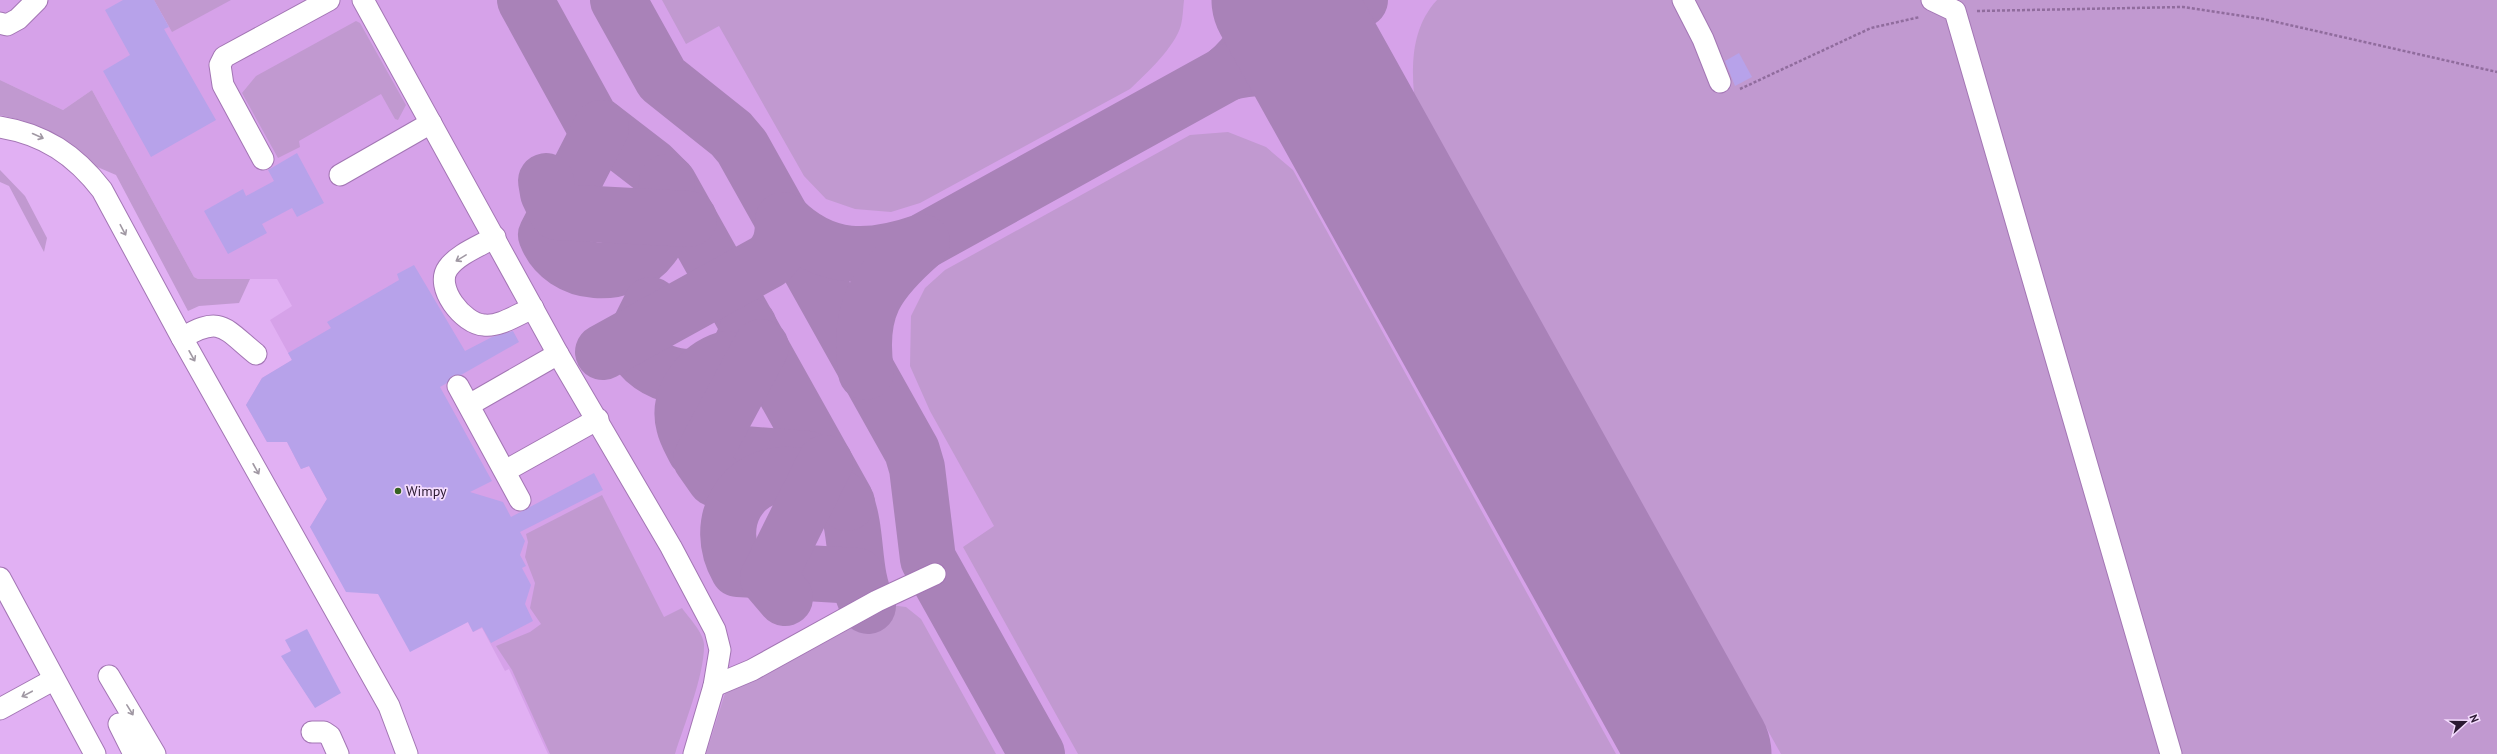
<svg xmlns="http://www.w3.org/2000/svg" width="2497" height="754" font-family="'PT Sans',sans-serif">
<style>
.built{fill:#d6a2e9}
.green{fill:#c199d0}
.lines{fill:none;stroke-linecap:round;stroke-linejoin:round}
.taxiway{stroke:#a982b8;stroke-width:56}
.runway{stroke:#a982b8;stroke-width:141}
.building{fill:#b7a2ea}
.minor-casing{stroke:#a376b4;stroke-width:23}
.path{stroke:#906c9d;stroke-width:2.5;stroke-dasharray:3 2;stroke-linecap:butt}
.minor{stroke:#fff;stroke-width:21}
.oneway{stroke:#a098a3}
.poi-dot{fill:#376321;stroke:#f4dcfe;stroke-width:1.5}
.labels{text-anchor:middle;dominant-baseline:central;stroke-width:3.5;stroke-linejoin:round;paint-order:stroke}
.poi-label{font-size:14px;fill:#2b1932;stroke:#f4dcfe;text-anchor:start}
</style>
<rect width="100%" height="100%" fill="#e1b0f3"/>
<path class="built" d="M0 0H2497V754H548L509 669 505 671 482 628 473 632 443 576 378 594 310 527 327 499 309 466 301 469 287 442H267L246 405 262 378 292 360 270 320 292 306 277 279H198L194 277 92 90 63 110 0 80Z"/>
<g class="green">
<path d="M154 0H231L172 32Z"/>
<path d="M662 0H1184C1183 8 1183 17 1181 25 1175 47 1147 73 1130 89L920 203 891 212 855 209 826 199 804 176 719 26 686 44Z"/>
<path d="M1437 0H2497V754H1781L1414 94C1411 60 1413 26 1437 0Z"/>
<path d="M356 21 360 23 406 105 398 120 395 119 381 94 299 141 300 147 278 158 242 93 256 76Z"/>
<path d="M0 80 63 110 92 90 194 277 198 279H250L239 303 199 306 188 311 116 175 95 166 52 133 21 120 0 115Z"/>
<path d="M1228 132 1266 147 1293 170 1616 754H1078L963 547 994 526 930 411 910 366 911 316 925 288 945 270 1190 135Z"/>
<path d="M0 170 25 196 47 238 44 252 9 186 0 182Z"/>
<path d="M602 495 664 617 682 608C689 618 703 632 704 644 705 674 684 725 675 754H550L512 670 496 646 530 632 541 624 530 608 535 583 525 557 528 542 526 534Z"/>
<path d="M890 605 906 607 921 619 996 754H706L726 690Z"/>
</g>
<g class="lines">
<g class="taxiway">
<path d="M525 0 591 120 652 167 669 184 845 499C859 534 851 572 868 606"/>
<path d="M618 0 662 79 731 134 742 147 912 451 917 468 928 559 1037 754"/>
<path d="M1227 73C1282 59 1305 74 1344 111"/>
<path d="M1227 73C1251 53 1262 32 1265 0"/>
<path d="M601 128 546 235C563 279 626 281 652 246 666 228 665 204 667 182"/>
<path d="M546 181 548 193 557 212 689 219"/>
<path d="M651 305 632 343C650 380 701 388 731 360 740 351 745 338 749 326"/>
<path d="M603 352 768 261C781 250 783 237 783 220 825 262 870 260 922 242L1360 0"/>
<path d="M726 359C700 367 676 396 684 425 686 434 691 442 695 450L808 459"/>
<path d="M866 372C857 309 876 282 922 242"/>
<path d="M715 479 701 459 761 347"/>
<path d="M847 503C831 492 814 477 794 475 740 470 712 524 738 569L857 576"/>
<path d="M785 598 768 578 825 463"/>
</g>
<path class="runway" d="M1282 0 1701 754"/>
</g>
<g class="building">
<path d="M123 0H154L169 27 164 29 216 120 151 157 103 71 130 55 105 10Z"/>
<path d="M1739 53 1752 77 1735 86 1725 61Z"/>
<path d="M297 153 324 203 297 217 292 208 262 224 267 233 228 254 204 211 243 189 246 196 274 181 268 170Z"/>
<path d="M414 265 465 351 492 337 513 331 519 342 461 375 452 376 447 383 440 387 492 481 470 492 503 502 511 517 594 473 603 490 520 532 525 541 520 555 526 566 522 568 531 585 525 604 533 621 491 643 482 627 473 632 468 622 410 652 378 594 346 592 310 527 327 499 309 466 301 469 287 442H267L246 405 262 378 292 360 288 353 331 328 327 322 399 280 397 274Z"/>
<path d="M307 629 341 693 315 708 281 656 291 651 285 640Z"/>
</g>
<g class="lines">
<defs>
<g id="minor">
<path d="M363 0 558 354 671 547 715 630 720 650 714 686 694 754"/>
<path d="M1683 0 1703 39 1720 82"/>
<path d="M1932 0 1955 11 2171 754"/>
<path d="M0 23 7 25 18 19 37 0"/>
<path d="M0 127C44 134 75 155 102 190L182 338 389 706 407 754"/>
<path d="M263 159 223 85 220 65 224 57 329 0"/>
<path d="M340 175 431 123"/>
<path d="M495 237C480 246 458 254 448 268 434 287 463 324 484 325 500 327 518 314 533 308"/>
<path d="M182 338C221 315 224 328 256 354"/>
<path d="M458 386 520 500"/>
<path d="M469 405 558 354"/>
<path d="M505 471 598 419"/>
<path d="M0 578 95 754"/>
<path d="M109 676 155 754"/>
<path d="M714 686 752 670 877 601 935 574"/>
<path d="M0 709 53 680"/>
<path d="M119 724 134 754"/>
<path d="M312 732H324L330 736 338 754"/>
</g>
</defs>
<use href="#minor" class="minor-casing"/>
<g class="path">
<path d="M1977 11 2183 7 2263 19 2497 72"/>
<path d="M1740 89 1871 28 1920 17"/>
</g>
<use href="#minor" class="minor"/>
</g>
<defs><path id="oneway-shaft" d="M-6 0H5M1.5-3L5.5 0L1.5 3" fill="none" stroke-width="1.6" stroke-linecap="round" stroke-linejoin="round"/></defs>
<g class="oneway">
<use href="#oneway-shaft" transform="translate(38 136) rotate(24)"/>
<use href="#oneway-shaft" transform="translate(123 230) rotate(62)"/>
<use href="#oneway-shaft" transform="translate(461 258) rotate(149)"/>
<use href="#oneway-shaft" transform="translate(192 356) rotate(61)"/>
<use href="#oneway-shaft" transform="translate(256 469) rotate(61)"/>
<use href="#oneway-shaft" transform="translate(27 694) rotate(152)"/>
<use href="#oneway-shaft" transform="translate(130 710) rotate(58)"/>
</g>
<circle class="poi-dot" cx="398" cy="491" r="4"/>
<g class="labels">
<g class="poi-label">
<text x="406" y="491">Wimpy</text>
</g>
</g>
<g transform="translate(2465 722) rotate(69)" stroke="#f4dcfe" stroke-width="3" paint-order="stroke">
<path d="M0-3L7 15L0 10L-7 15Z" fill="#2b1932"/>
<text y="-6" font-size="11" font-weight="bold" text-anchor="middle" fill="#2b1932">N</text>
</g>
</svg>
